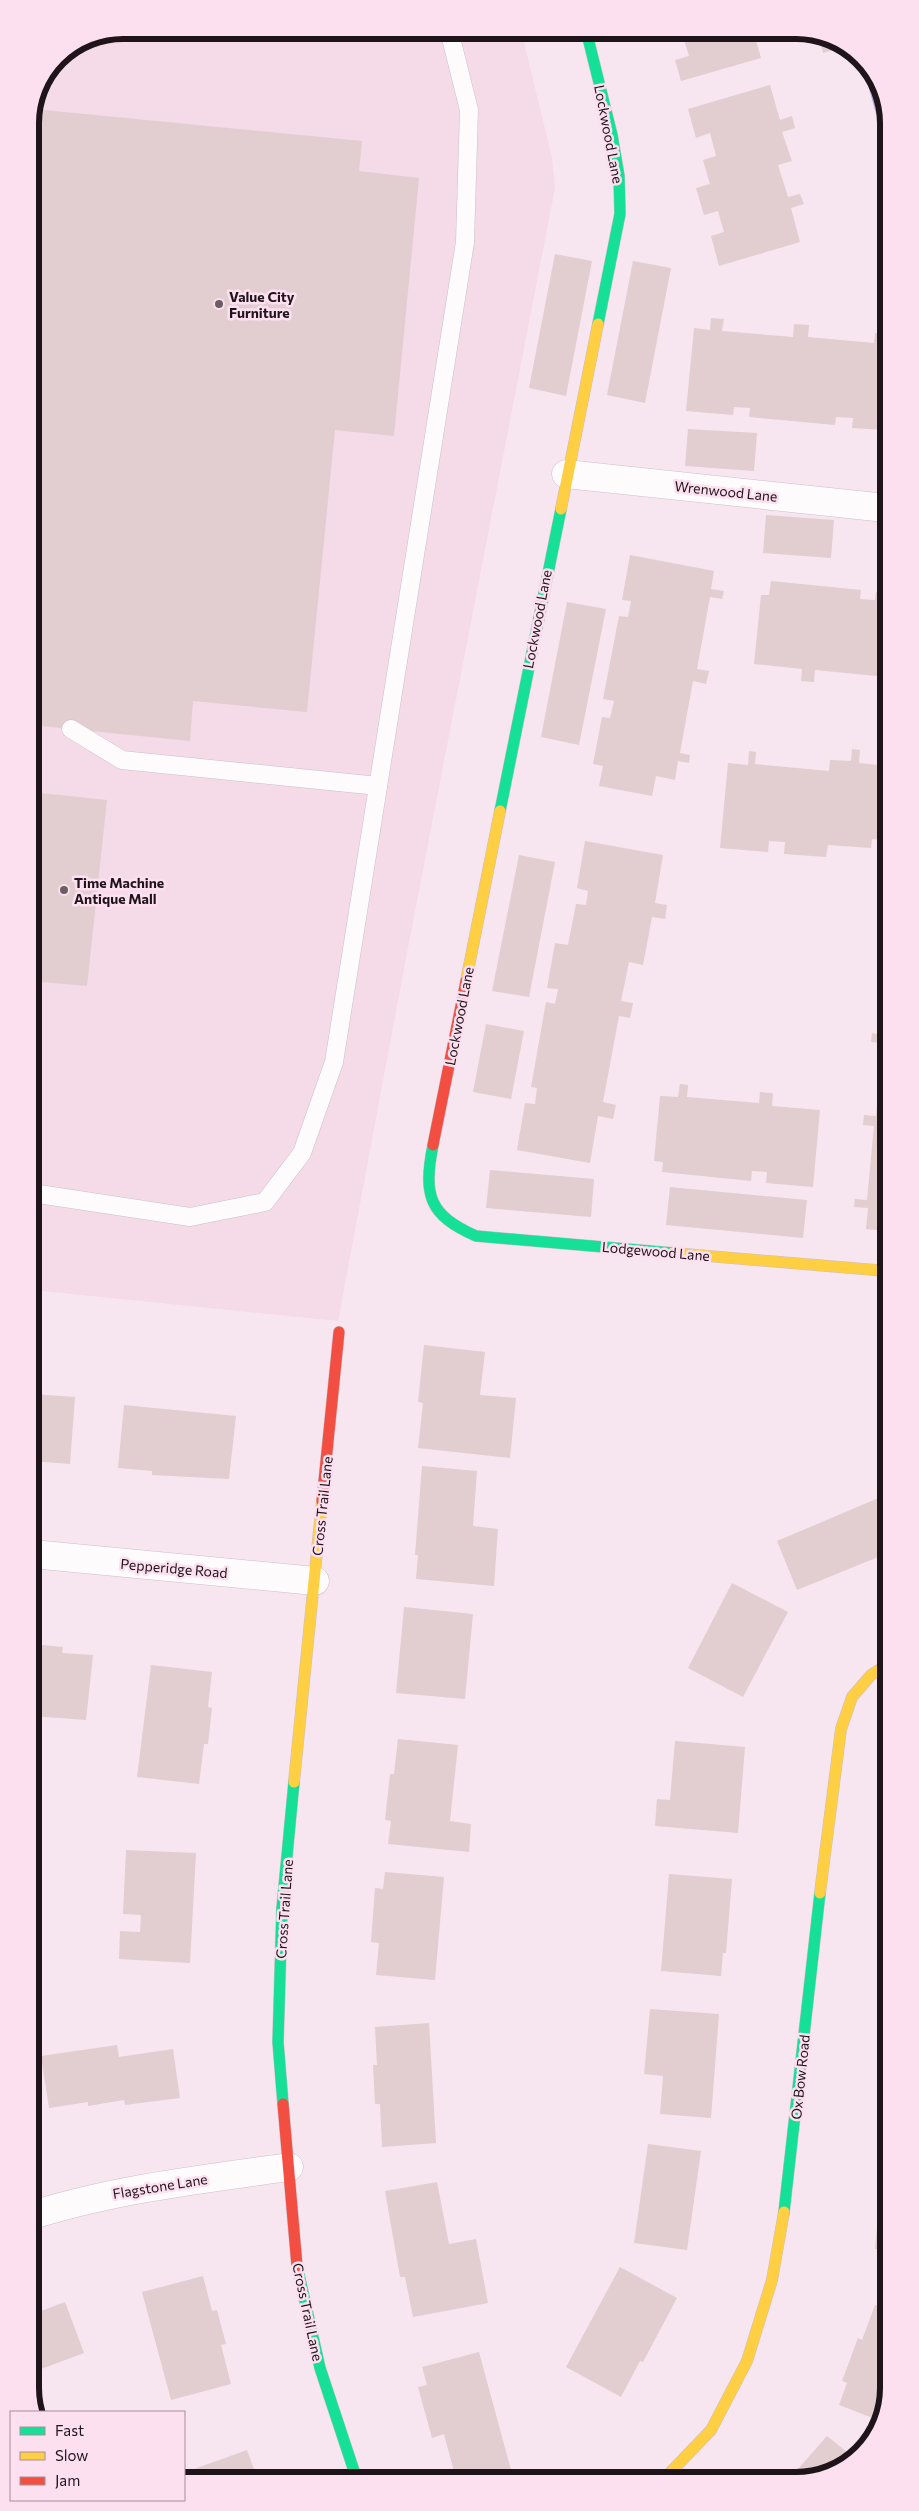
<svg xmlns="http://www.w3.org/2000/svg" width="919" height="2511" font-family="Commissioner,sans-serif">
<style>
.built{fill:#f5dae8}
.water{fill:#a9a4cd}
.building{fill:#e2cdd1}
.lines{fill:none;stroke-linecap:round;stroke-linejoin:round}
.lane-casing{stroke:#ccbfc6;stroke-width:19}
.street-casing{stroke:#ccbfc6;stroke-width:29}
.fast-casing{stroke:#ccbfc6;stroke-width:12}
.slow-casing{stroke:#ccbfc6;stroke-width:12}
.jam-casing{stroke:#ccbfc6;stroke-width:12}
.lane{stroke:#fefbfd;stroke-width:18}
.street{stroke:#fefbfd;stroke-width:28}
.fast{stroke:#16e098;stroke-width:11}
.slow{stroke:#ffcf43;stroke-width:11}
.jam{stroke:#f24e42;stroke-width:11}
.poi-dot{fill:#6a5e65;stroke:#fde0ef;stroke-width:2}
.labels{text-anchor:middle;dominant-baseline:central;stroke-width:5;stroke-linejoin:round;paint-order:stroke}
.street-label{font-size:14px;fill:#1e141a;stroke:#fde0ef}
.poi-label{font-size:14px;font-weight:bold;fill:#1e141a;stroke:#fde0ef;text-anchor:start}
.rim{fill:none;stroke:#1e141a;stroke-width:6}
</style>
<rect width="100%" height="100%" fill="#f7e6ef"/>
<path class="built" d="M123 30H521L552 158 555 188 409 942 338 1321 32 1290 30 117 57 57 88 37Z"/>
<path class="water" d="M864 63 886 99V130L881 131 862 64Z"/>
<g class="building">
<path d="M667 30H753L761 58 681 81 675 60 689 56 682 33 669 37Z"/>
<path d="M819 37 844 47 823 53Z"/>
<path d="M770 85 780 120 792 116 795 128 782 132 792 161 778 165 788 197 800 194 804 204 791 208 800 242 719 266 711 236 724 232 718 211 704 215 696 188 710 184 703 160 716 156 710 133 696 138 688 109Z"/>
<path d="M34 109 362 141 359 171 419 178 394 436 335 430 307 712 193 701 190 741 31 725 30 117Z"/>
<path d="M555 254 592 261 566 396 529 388Z"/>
<path d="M633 261 671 268 645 403 607 395Z"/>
<path d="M711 318 724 319 722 331 793 337 794 324 809 325 808 337 874 343 875 333 886 334V430L852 428 853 418 836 417 835 425 749 417 750 408 734 407 733 415 686 411 694 328 710 330Z"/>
<path d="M688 429 757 433 754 471 685 466Z"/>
<path d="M766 515 834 520 831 558 763 553Z"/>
<path d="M630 555 714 571 711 589 724 591 722 599 710 597 697 669 709 671 706 684 693 681 680 753 690 755 689 763 678 761 675 780 656 776 652 796 599 786 603 766 593 764 602 717 610 718 614 701 603 699 619 616 628 617 631 601 622 600Z"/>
<path d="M771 581 861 590 860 599 875 600 876 592 886 593 887 677 815 670 814 682 801 681 802 669 754 664 761 595H769Z"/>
<path d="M567 602 606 609 579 745 541 737Z"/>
<path d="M852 749 860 750 859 763 887 766V840L872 839 871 848 828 845 826 857 784 854 785 842 769 841 768 852 720 848 728 763 748 765 749 751 756 752 755 764 829 771 830 760 851 761Z"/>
<path d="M31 792 107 800 87 986 31 981Z"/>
<path d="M585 841 663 855 655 903 667 905 665 919 652 917 643 965 629 962 621 1001 633 1003 630 1018 619 1016 603 1102 616 1105 613 1119 598 1116 590 1163 517 1150 525 1103 535 1104 537 1088 531 1087 546 1002 555 1004 558 989 547 988 555 943 568 945 576 904 586 905 588 891 577 888Z"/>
<path d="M519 855 555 862 529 997 492 991Z"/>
<path d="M886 1021H887V1231L866 1229 868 1208 854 1207 855 1199 867 1200 874 1126 863 1125 864 1115 876 1116 883 1043 871 1042 872 1033 884 1035Z"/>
<path d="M486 1024 524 1031 511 1099 473 1092Z"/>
<path d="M680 1084 688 1085 687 1097 759 1103 760 1092 773 1093 772 1106 820 1110 813 1187 766 1183 767 1172 752 1171 751 1181 662 1172 663 1162 654 1161 660 1096 678 1097Z"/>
<path d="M490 1170 594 1179 591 1217 486 1208Z"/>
<path d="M670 1187 807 1200 803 1238 666 1225Z"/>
<path d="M424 1345 485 1352 480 1395 516 1398 510 1458 418 1448 423 1403 418 1402Z"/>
<path d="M32 1394 75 1397 70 1464 32 1461Z"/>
<path d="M124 1405 236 1416 229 1479 152 1475V1471L118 1468Z"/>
<path d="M422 1466 477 1471 473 1526 498 1529 494 1586 416 1579 418 1555H415Z"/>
<path d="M888 1494V1553L797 1590 777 1541Z"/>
<path d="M732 1583 788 1612 743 1697 688 1668Z"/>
<path d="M404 1607 473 1614 465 1699 396 1693Z"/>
<path d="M32 1644 63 1647 62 1653 93 1655 86 1720 32 1716Z"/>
<path d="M151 1665 212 1672 208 1707 212 1708 208 1744H204L199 1784 137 1777Z"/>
<path d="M398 1739 458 1745 450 1821 471 1824 469 1852 388 1844 391 1821 385 1820 390 1774H394Z"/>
<path d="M675 1741 745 1747 738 1833 655 1826 657 1799 670 1800Z"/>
<path d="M126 1850 196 1853 190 1963 119 1959 120 1931 140 1932 141 1915 123 1914Z"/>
<path d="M385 1872 444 1877 435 1980 376 1975 379 1943 371 1942 375 1888 383 1889Z"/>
<path d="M669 1874 732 1879 726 1953H723L721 1976 661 1971Z"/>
<path d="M650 2009 719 2014 711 2118 660 2114 663 2076 644 2074Z"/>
<path d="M429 2023 436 2143 382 2147 380 2104H375L373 2065H377L375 2027Z"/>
<path d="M117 2045 119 2057 173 2049 180 2098 125 2105 124 2100 88 2106V2102L49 2108 41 2056Z"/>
<path d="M648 2144 701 2151 687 2250 634 2243Z"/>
<path d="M437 2182 449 2244 476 2239 488 2303 413 2317 405 2277H400L385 2191Z"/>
<path d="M880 2194 889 2195V2284L880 2283 883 2249H875Z"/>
<path d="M620 2267 677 2298 643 2362 640 2361 621 2397 566 2367Z"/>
<path d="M203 2276 212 2311 217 2310 226 2344 221 2345 231 2384 171 2400 142 2292Z"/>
<path d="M65 2302 84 2353 33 2372V2314Z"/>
<path d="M875 2305 889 2310V2388L878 2420 839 2405 847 2383 842 2381 858 2338 862 2340Z"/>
<path d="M479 2352 511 2470 477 2479H456L444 2434 432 2438 418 2387 427 2385 422 2367Z"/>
<path d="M827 2436 852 2456 820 2478H790Z"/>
<path d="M247 2450 258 2480H199L194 2469Z"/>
</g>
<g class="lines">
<defs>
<g id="lane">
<path d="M71 729 122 760 378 786"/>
<path d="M32 1193 190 1217 265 1202 302 1153 334 1062 465 242 469 110 449 30"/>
</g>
<g id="street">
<path d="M566 474 886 508"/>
<path d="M32 1554 315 1581"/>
<path d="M33 2215C116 2189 203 2179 289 2167"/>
</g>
<g id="fast">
<path d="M586 30 612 135 619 176 620 214 598 324"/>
<path d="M500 811 561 509"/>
<path d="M433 1145C423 1196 429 1215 476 1236L673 1253"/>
<path d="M283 2104 278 2042 282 1908 294 1782"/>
<path d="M784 2212 820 1893"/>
<path d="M297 2266 320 2368 357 2480"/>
</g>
<g id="slow">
<path d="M561 509 598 324"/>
<path d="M466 981 500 811"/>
<path d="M673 1253 887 1271"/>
<path d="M294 1782 322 1501"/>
<path d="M820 1893 841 1729 852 1697 871 1675 888 1664"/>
<path d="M665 2478 711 2430 747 2361 772 2280 784 2212"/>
</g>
<g id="jam">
<path d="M433 1145 466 981"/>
<path d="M322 1501 339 1332"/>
<path d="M283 2104 297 2266"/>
</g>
</defs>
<use href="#lane" class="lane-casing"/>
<use href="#street" class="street-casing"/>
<use href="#fast" class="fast-casing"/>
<use href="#slow" class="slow-casing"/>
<use href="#jam" class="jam-casing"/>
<use href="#lane" class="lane"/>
<use href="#street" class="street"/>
<use href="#fast" class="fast"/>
<use href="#slow" class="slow"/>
<use href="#jam" class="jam"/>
</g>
<g class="poi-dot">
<circle cx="219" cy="304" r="5"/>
<circle cx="64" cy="890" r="5"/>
</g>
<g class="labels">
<g class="street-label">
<text transform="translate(609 134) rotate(79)">Lockwood Lane</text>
<text transform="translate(726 491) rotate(6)">Wrenwood Lane</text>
<text transform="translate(537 619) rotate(-79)">Lockwood Lane</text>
<text transform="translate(459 1016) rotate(-79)">Lockwood Lane</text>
<text transform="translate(656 1251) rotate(5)">Lodgewood Lane</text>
<text transform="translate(322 1506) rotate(-84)">Cross Trail Lane</text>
<text transform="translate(174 1568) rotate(5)">Pepperidge Road</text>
<text transform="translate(284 1909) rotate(-86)">Cross Trail Lane</text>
<text transform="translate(800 2077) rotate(-84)">Ox Bow Road</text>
<text transform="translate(160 2186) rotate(-9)">Flagstone Lane</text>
<text transform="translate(308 2312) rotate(78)">Cross Trail Lane</text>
</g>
<g class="poi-label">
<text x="229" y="296">Value City<tspan x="229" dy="16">Furniture</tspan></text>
<text x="74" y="882">Time Machine<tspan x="74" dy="16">Antique Mall</tspan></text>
</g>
</g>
<path d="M0 0H919V2511H0ZM123 39H796A84 84 0 0 1 880 123V2388A84 84 0 0 1 796 2472H123A84 84 0 0 1 39 2388V123A84 84 0 0 1 123 39Z" fill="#fde0ef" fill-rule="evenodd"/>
<path class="rim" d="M123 39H796A84 84 0 0 1 880 123V2388A84 84 0 0 1 796 2472H123A84 84 0 0 1 39 2388V123A84 84 0 0 1 123 39Z"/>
<rect x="10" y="2411" width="175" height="90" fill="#fde0ef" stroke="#a48e9a"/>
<rect x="20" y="2427" width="25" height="8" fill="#16e098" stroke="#a48e9a"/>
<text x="55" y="2436" font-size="15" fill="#1e141a">Fast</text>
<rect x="20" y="2452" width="25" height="8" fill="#ffcf43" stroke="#a48e9a"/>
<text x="55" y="2461" font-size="15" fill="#1e141a">Slow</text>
<rect x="20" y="2477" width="25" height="8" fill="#f24e42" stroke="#a48e9a"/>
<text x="55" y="2486" font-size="15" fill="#1e141a">Jam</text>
</svg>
